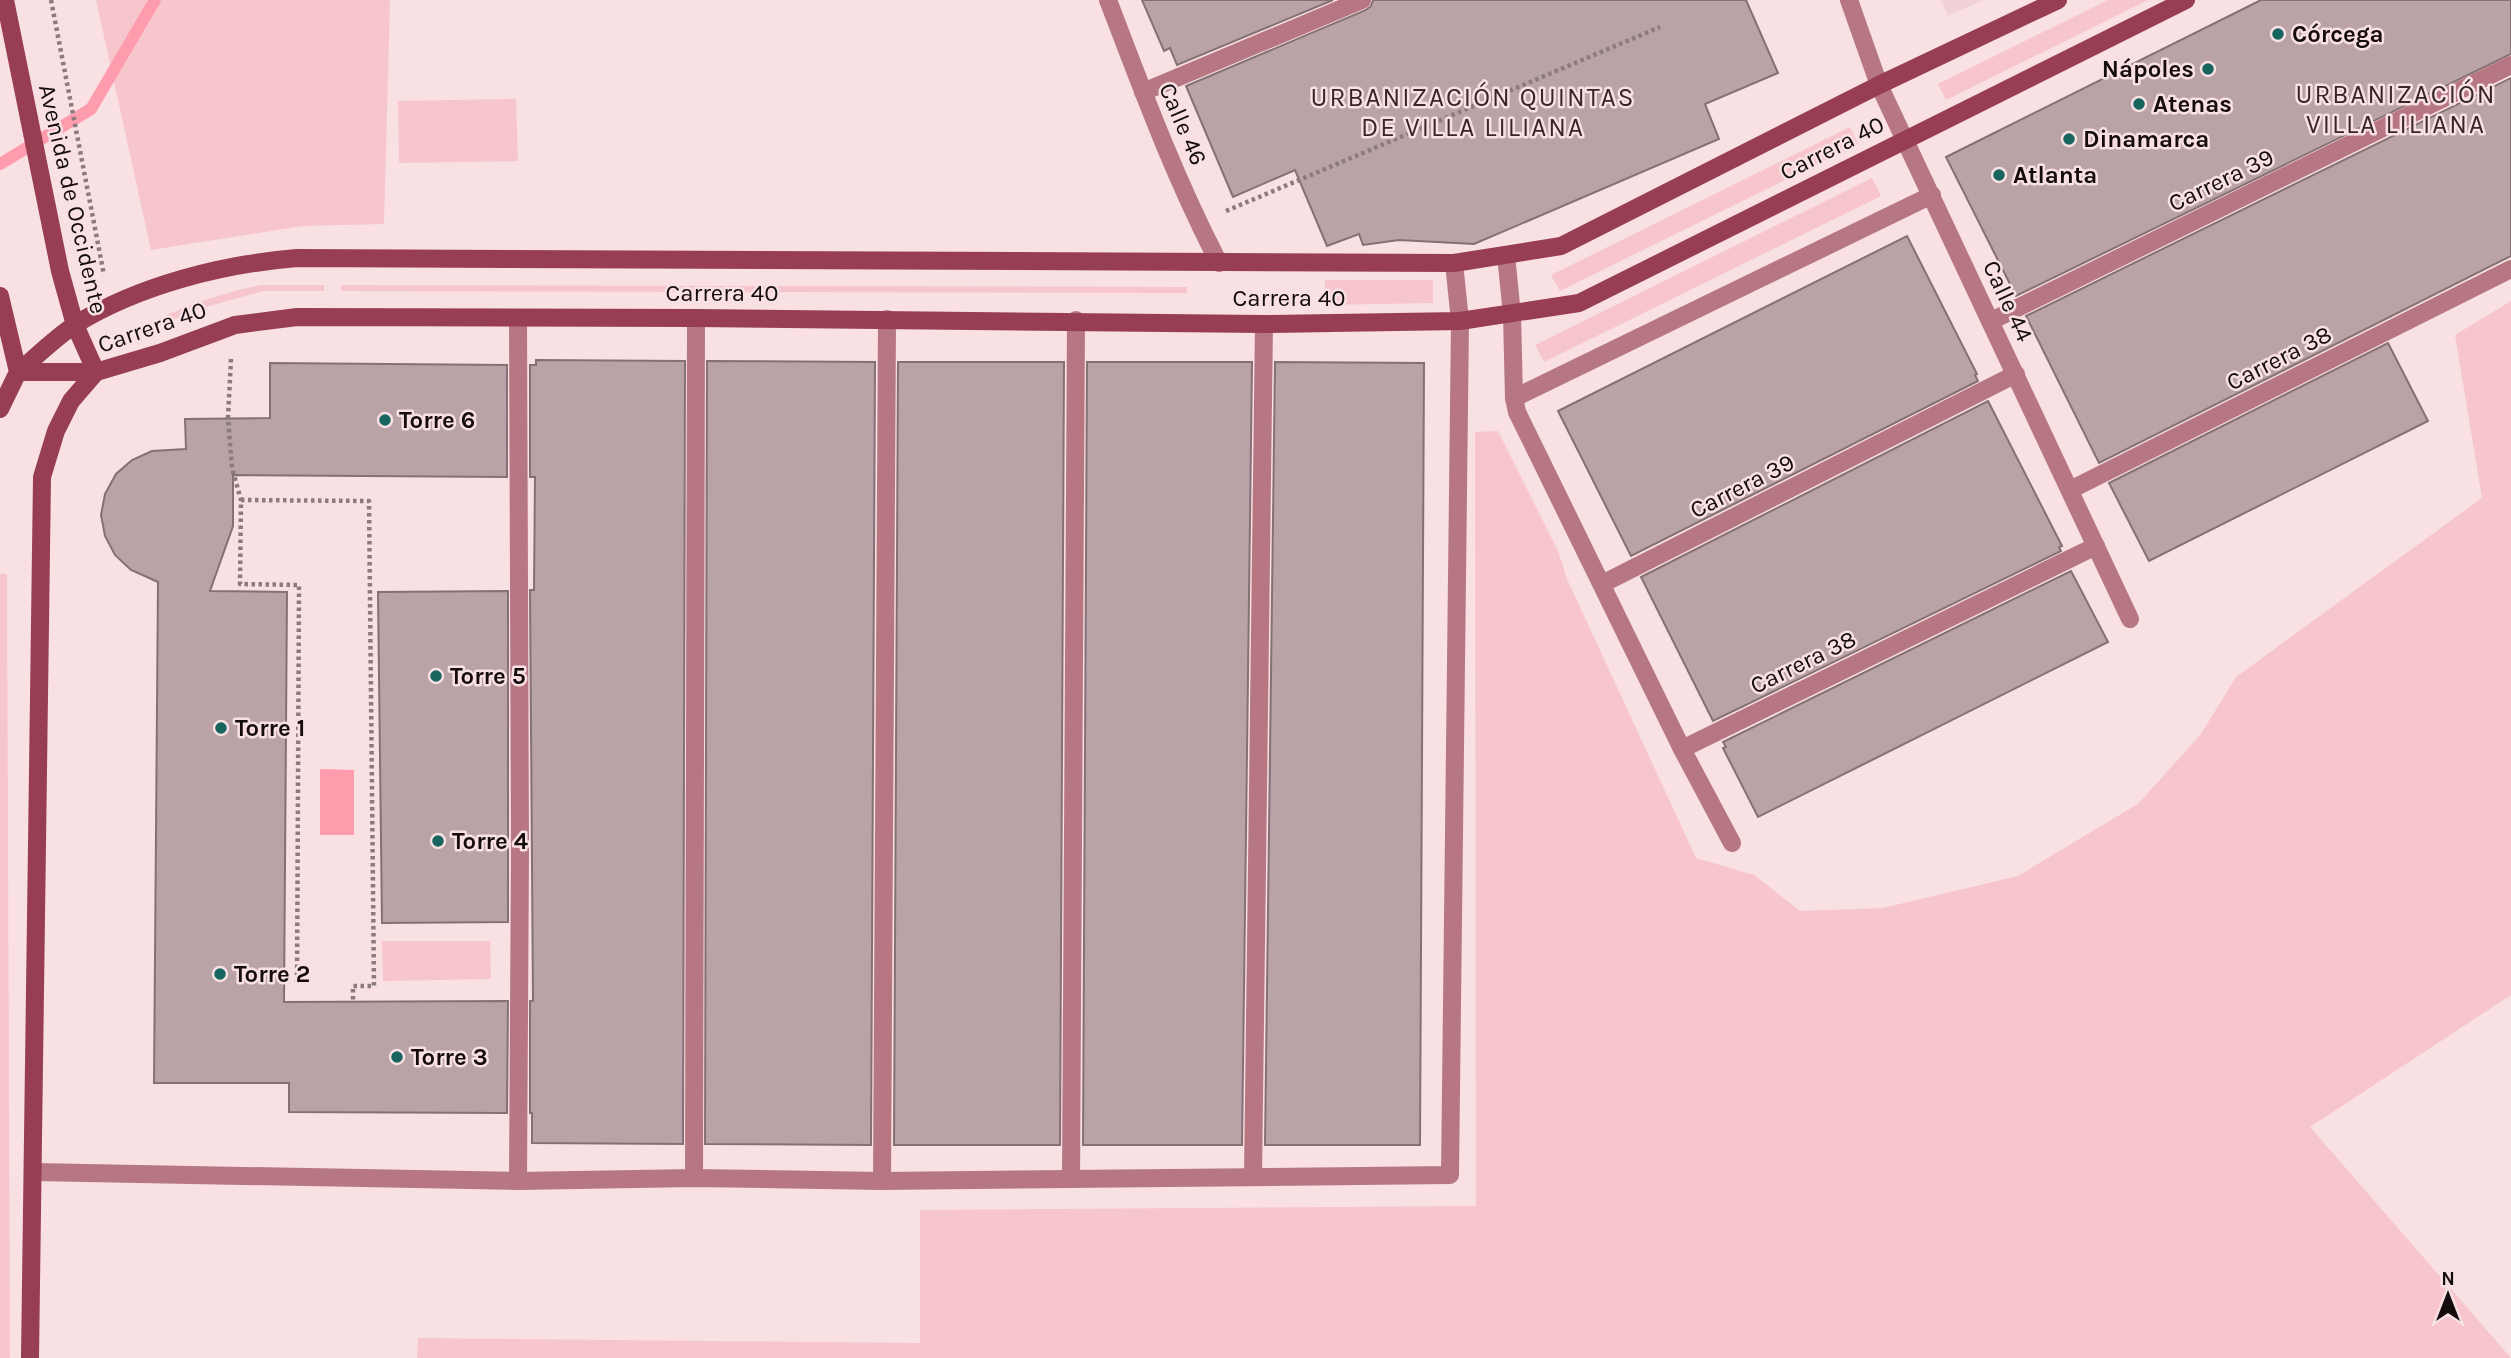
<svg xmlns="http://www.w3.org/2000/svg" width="2511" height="1358" font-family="Karla,sans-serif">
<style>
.built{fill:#f2d2d7}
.green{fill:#f7c5cc}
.water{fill:#fe9cad}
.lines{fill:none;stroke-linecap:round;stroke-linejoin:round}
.stream{stroke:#fe9cad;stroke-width:12}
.building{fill:#b9a3a6;stroke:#857073;stroke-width:2}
.path{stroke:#8c7b7d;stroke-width:4.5;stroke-dasharray:3.5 3.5;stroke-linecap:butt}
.street{stroke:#b67782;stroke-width:18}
.secondary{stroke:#983e53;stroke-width:18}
.poi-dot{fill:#186560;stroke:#f8e0e3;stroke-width:2.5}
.labels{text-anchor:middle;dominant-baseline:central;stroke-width:5;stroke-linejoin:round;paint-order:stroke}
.poi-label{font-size:24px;font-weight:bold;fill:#140c0d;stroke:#f8e0e3;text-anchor:start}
.street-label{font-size:24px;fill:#140c0d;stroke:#f8e0e3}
.neighbourhood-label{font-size:26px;letter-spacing:2px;fill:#372528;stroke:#f8e0e3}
</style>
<rect width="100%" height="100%" fill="#f8e0e3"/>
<path class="built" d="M1941 0H1983L1948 16Z"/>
<g class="green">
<path d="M96 0H390L384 224 302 226 151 250Z"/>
<path d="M2108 0H2148L1946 100 1938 84Z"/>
<path d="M516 99 518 161 399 163 398 101Z"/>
<path d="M1850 127 1858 144 1560 291 1551 275Z"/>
<path d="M1872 178 1881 196 1544 362 1535 345Z"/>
<path d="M1325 280H1433V303L1325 305Z"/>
<path d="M261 285H324V291H263L195 310 144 333 141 328C179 307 219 294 261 285Z"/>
<path d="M341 285 1187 287V293L341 291Z"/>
<path d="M2511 301V995L2310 1127 2511 1358H417L418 1338 920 1343V1210L1476 1206 1475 432 1498 431 1558 551 1567 579 1696 858 1754 875 1800 911 1883 908 2018 876 2138 804 2201 734 2236 677 2482 498 2455 335Z"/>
<path d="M0 574H7L10 1358H0Z"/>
<path d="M382 941H490L491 979 383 981Z"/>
</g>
<path class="water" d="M320 769 354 770V835H320Z"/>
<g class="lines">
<path class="stream" d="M0 164 91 109 155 0"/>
</g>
<g class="building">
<path d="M1142 0H1333L1177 65 1170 48 1164 51Z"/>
<path d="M1373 0H1746L1778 73 1705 104 1719 139 1474 244 1399 240 1363 245 1359 234 1327 246 1295 170 1233 197 1186 86 1366 10 1371 6Z"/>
<path d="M2261 0H2511V54L2016 296 1946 157Z"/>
<path d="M2511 78V256L2099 463 2026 316Z"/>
<path d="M1907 236 1977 374 1975 375 1978 381 1631 556 1558 411Z"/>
<path d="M2388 343 2428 421 2149 561 2109 483Z"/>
<path d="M536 360 685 361 683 1144 532 1143V1113H530V1001H533L530 590H534L535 477H530V365H536Z"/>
<path d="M707 361 875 362 871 1145 705 1144Z"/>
<path d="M898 362H1064L1060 1145H894Z"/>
<path d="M1087 362H1252L1242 1145H1083Z"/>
<path d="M1275 362 1424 363 1420 1145H1265Z"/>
<path d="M270 363 507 365V477L233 475V526L210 591 287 592 284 1002 508 1001 507 1113 289 1112V1083H154L158 582 131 570 115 555 105 536 101 515 105 494 116 474 132 460 152 451 186 449 185 419 270 418Z"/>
<path d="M1988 401 2062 546 2059 547 2061 551 1713 721 1641 577Z"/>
<path d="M2071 571 2108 642 1758 817 1723 748 1726 747 1723 742Z"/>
<path d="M508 591V922L382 923 378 592Z"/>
</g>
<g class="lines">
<g class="path">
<path d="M51 0 104 275"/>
<path d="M1226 211 1660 27"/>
<path d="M231 359 228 418 232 468 241 500 240 584 299 585 297 984"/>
<path d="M241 500 369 501 374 986H353V1002"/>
</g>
<g class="street">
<path d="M1108 0C1142 89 1175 179 1219 263"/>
<path d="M1849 0 1879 85 2130 619"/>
<path d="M1143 92 1362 0"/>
<path d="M1506 255 1512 315 1514 398 1517 412 1682 749 1732 843"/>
<path d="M518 318 520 849 518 1181"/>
<path d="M1991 321 2511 65"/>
<path d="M1514 398 1932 195"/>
<path d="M2070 490 2511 269"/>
<path d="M1602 584 2016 374"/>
<path d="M1682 749 2096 546"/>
<path d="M34 1172 518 1181 694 1178 882 1181 1450 1175 1460 321 1454 263"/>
<path d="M1253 1177 1264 324"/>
<path d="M694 1178 696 318"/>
<path d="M1071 1179 1076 320"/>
<path d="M882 1181 887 319"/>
</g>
<g class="secondary">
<path d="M5 0 60 271 75 325 96 372 71 401 56 431 42 477 30 1358"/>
<path d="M0 296 18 372 0 409"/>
<path d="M18 372H96L160 353 235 325 297 317 696 318 1264 324 1460 321 1579 303 2186 0"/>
<path d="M18 372C37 356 56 337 76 324 140 285 223 264 297 258L1454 263 1561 246 1879 85 2058 0"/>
</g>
</g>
<g class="poi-dot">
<circle cx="2278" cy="34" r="7"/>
<circle cx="2208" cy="69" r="7"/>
<circle cx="2139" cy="104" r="7"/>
<circle cx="2069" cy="139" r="7"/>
<circle cx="1999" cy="175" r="7"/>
<circle cx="385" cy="420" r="7"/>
<circle cx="436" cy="676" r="7"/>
<circle cx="221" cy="728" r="7"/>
<circle cx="438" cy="841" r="7"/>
<circle cx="220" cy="974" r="7"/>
<circle cx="397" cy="1057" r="7"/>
</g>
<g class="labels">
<g class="poi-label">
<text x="2292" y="34">Córcega</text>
<text x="2194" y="69" text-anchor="end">Nápoles</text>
<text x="2153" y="104">Atenas</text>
<text x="2083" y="139">Dinamarca</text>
<text x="2013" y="175">Atlanta</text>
<text x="399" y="420">Torre 6</text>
<text x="450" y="676">Torre 5</text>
<text x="235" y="728">Torre 1</text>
<text x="452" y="841">Torre 4</text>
<text x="234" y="974">Torre 2</text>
<text x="411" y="1057">Torre 3</text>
</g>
<g class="street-label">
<text transform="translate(1183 124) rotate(67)">Calle 46</text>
<text transform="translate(1832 148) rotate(-27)">Carrera 40</text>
<text transform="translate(2221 180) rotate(-26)">Carrera 39</text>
<text transform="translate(73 199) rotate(77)">Avenida de Occidente</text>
<text x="722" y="293">Carrera 40</text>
<text x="1289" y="298">Carrera 40</text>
<text transform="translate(2008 301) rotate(65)">Calle 44</text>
<text transform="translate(152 327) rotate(-19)">Carrera 40</text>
<text transform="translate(2279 358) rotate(-27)">Carrera 38</text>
<text transform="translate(1742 486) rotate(-27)">Carrera 39</text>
<text transform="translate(1803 662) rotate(-26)">Carrera 38</text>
</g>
<g class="neighbourhood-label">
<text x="2396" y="94">URBANIZACIÓN<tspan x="2396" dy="30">VILLA LILIANA</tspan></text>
<text x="1473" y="97">URBANIZACIÓN QUINTAS<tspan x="1473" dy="30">DE VILLA LILIANA</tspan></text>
</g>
</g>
<g transform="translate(2448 1295)" stroke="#f8e0e3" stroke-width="5" paint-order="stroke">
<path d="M0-5L12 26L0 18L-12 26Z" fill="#140c0d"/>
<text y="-10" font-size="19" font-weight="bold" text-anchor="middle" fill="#140c0d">N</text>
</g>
</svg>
